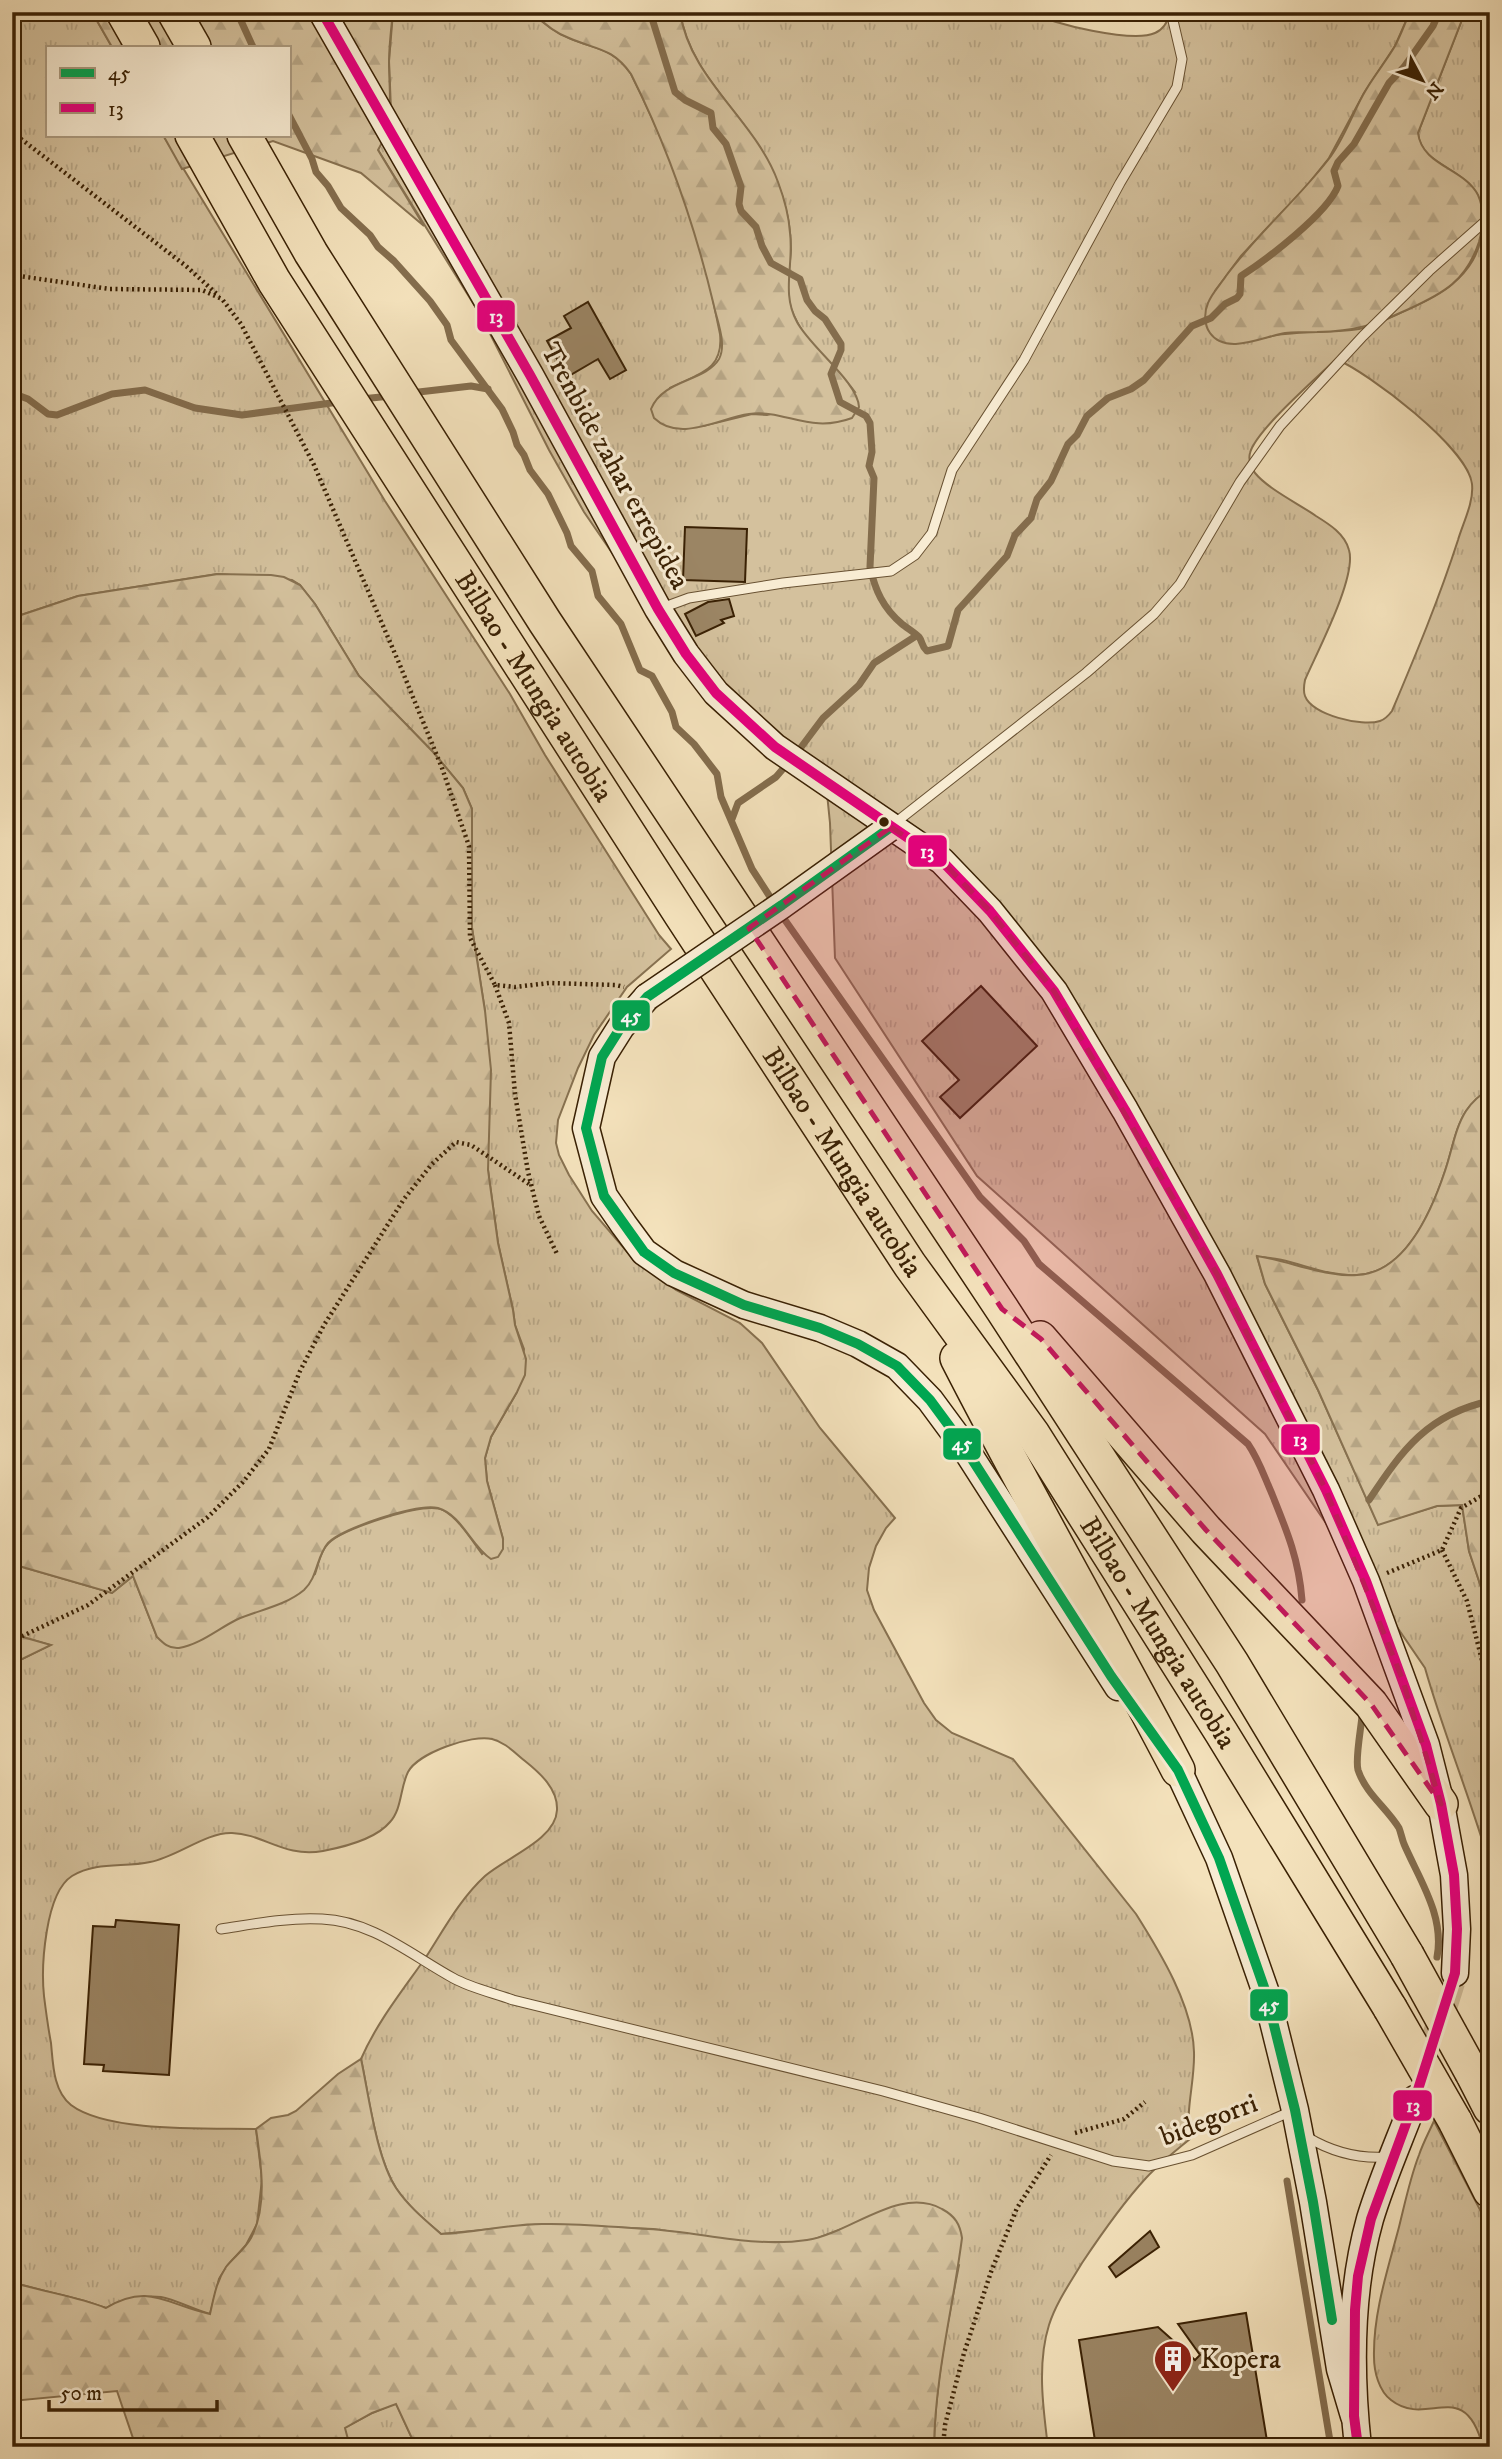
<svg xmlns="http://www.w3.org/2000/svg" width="1502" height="2459" font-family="'IM FELL DW Pica',serif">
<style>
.grass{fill:url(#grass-tufts);stroke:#877150;stroke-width:2;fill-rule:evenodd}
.forest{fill:url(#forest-firs);stroke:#877150;stroke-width:2}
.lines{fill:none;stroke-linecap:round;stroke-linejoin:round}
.stream{stroke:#846d4d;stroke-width:7}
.building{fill:#9b8564;stroke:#3a2104;stroke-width:2}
.secondary-tunnel{stroke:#cfbb97;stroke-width:26;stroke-dasharray:26 13;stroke-linecap:butt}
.lane-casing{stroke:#685132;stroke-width:11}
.secondary-casing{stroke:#3a2104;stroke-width:29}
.highway-casing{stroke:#3a2104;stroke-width:36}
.path{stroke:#3a2104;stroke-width:4.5;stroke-dasharray:2 3.5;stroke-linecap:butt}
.lane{stroke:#f8ecd3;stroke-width:9}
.secondary{stroke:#f8ecd3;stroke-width:26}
.highway{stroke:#f4e2bc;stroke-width:33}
.secondary-bridge-casing{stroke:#3a2104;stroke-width:29;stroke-linecap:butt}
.highway-bridge-casing{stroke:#3a2104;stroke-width:36;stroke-linecap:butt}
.secondary-bridge{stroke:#f8ecd3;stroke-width:26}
.highway-bridge{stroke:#f4e2bc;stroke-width:33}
.bus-1-casing{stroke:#f8ecd3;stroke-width:16}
.bus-2-casing{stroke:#f8ecd3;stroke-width:16}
.bus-1{stroke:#00a651;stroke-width:10}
.bus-2{stroke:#e5007d;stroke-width:10}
.marked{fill:#c2185b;fill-opacity:0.2;stroke:#c2185b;stroke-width:5;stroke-dasharray:14 9;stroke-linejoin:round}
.bus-dot{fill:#3a2104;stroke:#f8ecd3;stroke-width:2.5}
.labels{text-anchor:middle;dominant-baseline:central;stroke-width:6;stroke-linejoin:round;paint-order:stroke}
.street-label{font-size:28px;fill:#3a2104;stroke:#f8ecd3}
.poi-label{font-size:28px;fill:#3a2104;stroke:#f8ecd3;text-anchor:start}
.line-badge{stroke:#f8ecd3;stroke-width:2.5}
.badge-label{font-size:19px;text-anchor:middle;font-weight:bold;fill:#fff}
</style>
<defs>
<pattern id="grass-tufts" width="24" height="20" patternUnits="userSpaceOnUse" patternTransform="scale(1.75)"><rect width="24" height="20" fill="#d4c19d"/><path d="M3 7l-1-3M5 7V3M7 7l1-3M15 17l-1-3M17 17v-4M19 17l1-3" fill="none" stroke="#b7a686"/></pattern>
<pattern id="forest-firs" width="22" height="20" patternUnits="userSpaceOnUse" patternTransform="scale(1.75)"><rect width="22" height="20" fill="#d4c19d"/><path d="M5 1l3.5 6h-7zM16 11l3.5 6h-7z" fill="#b7a686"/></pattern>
</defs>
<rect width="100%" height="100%" fill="#f4e2bc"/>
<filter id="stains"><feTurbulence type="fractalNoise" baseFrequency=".00286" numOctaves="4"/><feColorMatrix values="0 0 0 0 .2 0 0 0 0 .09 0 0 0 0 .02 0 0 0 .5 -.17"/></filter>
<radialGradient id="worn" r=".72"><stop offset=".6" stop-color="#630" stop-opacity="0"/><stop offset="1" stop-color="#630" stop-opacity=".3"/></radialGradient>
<g class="grass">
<path d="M12 12H92L112 47H47V135H163L385 501 510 694 545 755 659 935 671 949 627 987 594 1035 578 1068 558 1120 556 1143 559 1155 569 1175 592 1211 629 1254 676 1290 740 1323 762 1343 820 1428 895 1518 886 1528 876 1546 869 1568 867 1590 874 1610 924 1703 936 1720 952 1733 1013 1759 1136 1914C1160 1952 1193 2006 1194 2052 1195 2082 1185 2109 1190 2139 1175 2151 1159 2164 1146 2178 1122 2204 1102 2233 1082 2263 1070 2283 1056 2303 1049 2325 1037 2363 1043 2408 1048 2447H934C935 2385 947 2326 959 2265L855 2224 812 2240 795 2242H745L653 2229 542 2224 441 2234C425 2220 408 2206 396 2188 376 2157 369 2096 361 2059 377 2022 403 1990 426 1957 444 1929 460 1899 485 1876 505 1858 556 1840 557 1810 558 1789 540 1773 525 1761 515 1753 505 1742 492 1739 472 1734 418 1753 408 1772 400 1788 402 1809 390 1822 376 1839 344 1847 323 1851 284 1858 264 1834 232 1833 206 1832 177 1857 150 1862 124 1868 97 1861 72 1876 45 1893 41 1967 44 1996 46 2012 48 2027 51 2043 53 2063 53 2091 71 2105 108 2133 209 2128 256 2129L262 2179 257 2224 246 2245 227 2266 219 2279 210 2314C195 2310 174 2299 161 2297 144 2295 120 2299 106 2308 76 2296 43 2292 12 2282V1664L50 1645 12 1634V1564L112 1593 133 1576 157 1637 196 1642 315 1574C319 1562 321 1549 331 1541 346 1528 425 1501 443 1510 459 1519 471 1539 482 1554L503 1539 487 1481 485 1458 491 1437 517 1392 524 1349 515 1325 513 1310 498 1243 488 1170 485 1011 472 928V809L463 788 433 752 359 676 315 604 300 585 292 580 217 574 78 596 12 618Z"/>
<path d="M393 12H532C543 23 555 33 569 38 596 50 612 47 631 74 659 130 684 189 701 250 709 277 714 306 720 334 724 371 698 374 670 388L675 428 703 426 752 414 767 415 855 392C834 364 803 343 791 308 784 289 790 269 791 250 791 217 781 186 766 158 739 108 689 72 680 12H1030C1051 24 1133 43 1155 33 1163 30 1168 21 1171 12H1410L1395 46 1364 93 1329 158 1305 188 1241 256 1215 291 1218 340C1241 347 1262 336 1285 334 1310 331 1335 333 1359 329 1375 326 1389 318 1404 311 1444 293 1482 273 1483 221 1484 164 1422 174 1418 133L1465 12H1490V1089C1481 1094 1472 1102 1466 1111 1455 1128 1452 1151 1445 1171 1432 1210 1406 1273 1357 1275 1323 1277 1291 1257 1257 1257L1265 1284 1318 1390 1378 1524 1437 1506 1462 1505 1469 1551 1490 1614V1866C1471 1799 1444 1735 1425 1668L1265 1434 977 1176 835 958 830 823 825 774 801 766 657 618 584 512 549 450 481 316 378 150 391 110 389 61ZM1336 359C1369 373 1468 448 1472 484 1474 502 1463 523 1458 540 1439 599 1416 654 1392 711 1389 715 1386 719 1380 721 1362 727 1312 715 1305 696 1303 691 1304 685 1305 680 1317 652 1357 577 1349 550 1345 534 1329 524 1316 516 1299 504 1268 489 1255 473 1251 467 1248 460 1250 453 1256 430 1317 378 1336 359Z"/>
<path d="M1434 2121 1490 2229V2447H1483C1464 2375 1428 2429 1391 2400 1379 2391 1374 2372 1374 2357 1373 2313 1388 2269 1399 2227 1405 2203 1410 2178 1419 2155 1423 2143 1429 2132 1434 2121Z"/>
<path d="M396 2403 416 2447H350L344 2428 372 2413Z"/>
</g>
<g class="forest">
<path d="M92 12H393C391 29 389 46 389 63 389 93 395 123 378 150L424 226 361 173 273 141 182 169 163 135H289V47H112Z"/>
<path d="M532 12H680C690 80 755 119 778 182 784 198 789 216 790 233 794 265 781 293 797 322 810 347 858 382 859 407L852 418C809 434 785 409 749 414 719 418 680 443 654 418L651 409C663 379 705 382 719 359 727 344 717 321 714 306 695 226 668 148 631 74 612 47 596 50 569 38 555 33 543 23 532 12Z"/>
<path d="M1410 12H1465L1418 133C1422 166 1464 168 1478 195 1485 210 1483 227 1479 242 1466 281 1444 293 1409 309 1374 325 1356 331 1317 332 1307 332 1296 332 1285 333 1265 336 1226 356 1210 333 1204 325 1204 312 1208 303 1212 293 1220 285 1226 276 1256 235 1296 201 1328 160 1343 141 1351 117 1363 95 1372 78 1385 63 1395 46 1401 35 1405 23 1410 12Z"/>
<path d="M218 574 271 575 284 577 300 585 315 604 359 676 433 752 463 788 472 809V928L485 1011 491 1070 488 1170 498 1243 513 1310 515 1325 526 1359 525 1375 517 1392 491 1437 485 1458 487 1481 503 1539V1549L498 1557 491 1559C471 1546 462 1515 438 1508 418 1503 342 1528 328 1543 316 1557 318 1577 304 1590 285 1606 258 1610 236 1620 218 1629 199 1645 179 1648 169 1649 163 1643 157 1637L133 1576 112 1593 12 1564V618L78 596Z"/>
<path d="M1490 1089V1614L1469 1551 1462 1505 1437 1506 1378 1525 1318 1390 1265 1284 1257 1256C1290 1261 1323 1277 1357 1275 1406 1273 1432 1210 1445 1171 1452 1151 1455 1128 1466 1111 1472 1102 1481 1094 1490 1089Z"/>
<path d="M12 1634 51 1645 12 1664Z"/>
<path d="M361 2059C369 2096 376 2157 396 2188 408 2206 425 2220 441 2234 475 2233 508 2224 542 2224 577 2223 613 2227 648 2229 702 2232 753 2248 807 2240 850 2234 900 2185 942 2209 955 2216 960 2224 962 2238 953 2308 935 2376 934 2447H416L396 2404 372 2413 345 2428 350 2447H136L117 2391 12 2401V2282C43 2292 76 2296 106 2308 149 2282 167 2305 210 2314 214 2297 216 2282 226 2267 234 2257 245 2249 251 2238 268 2206 261 2163 256 2129L271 2118 288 2115 296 2111 338 2074Z"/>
</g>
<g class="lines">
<g class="stream">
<path d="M237 12 253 47"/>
<path d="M650 12 675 92 685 100 711 113 713 128 726 144 741 187 739 204 741 211 756 227 762 246 771 263 800 279 807 300 815 311 825 319 841 344V350L831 374 840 402 866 416 870 423 872 452 869 466 874 478 870 567C875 590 883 608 902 624 907 628 915 633 919 637 923 642 921 646 927 651L948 646 958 610 1007 556 1015 535 1031 518 1037 499 1051 481 1068 444 1077 435 1087 416 1108 398 1131 389 1144 380 1192 326 1211 318 1225 304 1237 298 1240 294 1241 276C1266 260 1328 213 1338 186L1334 171 1338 162 1354 144 1389 83 1404 67 1433 26 1439 12"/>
<path d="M289 115 312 159 316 172 328 186 341 208 370 235 378 247 394 261 430 301 447 325 451 340 502 409 513 432 517 445 524 455 530 470 548 494 567 533 571 546 592 571 598 596 621 624 640 670 652 676 672 712 676 727 694 744 717 774 721 797 752 869 774 903"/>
<path d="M12 393 28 399 48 414 57 415 112 394 145 390 195 408 242 415 339 402"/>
<path d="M410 393 471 386 488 389"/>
<path d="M361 399 391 396"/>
<path d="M796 754 823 718 859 685 874 663 916 636"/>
<path d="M732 819 738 803 776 777 788 763"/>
<path d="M780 913 980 1197 1024 1241 1039 1264 1248 1444C1259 1460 1264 1476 1272 1494 1287 1531 1299 1560 1302 1600"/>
<path d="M1369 1500C1402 1450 1428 1414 1490 1401"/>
<path d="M1362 1716C1361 1729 1355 1759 1358 1770 1366 1794 1387 1808 1399 1828 1401 1833 1402 1839 1404 1844 1419 1879 1445 1916 1437 1957"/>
<path d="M1287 2181 1331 2447"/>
</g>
</g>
<g class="building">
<path d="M588 302 626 370 610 379 598 359 567 377 547 341 571 328 564 316Z"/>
<path d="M685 527 747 529 745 582 683 580Z"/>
<path d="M729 599 734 616 721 620 724 623 696 636 685 614 708 602Z"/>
<path d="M981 986 1037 1046 960 1118 940 1097 959 1080 922 1041Z"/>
<path d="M116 1920 179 1925 169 2075 103 2071 104 2065 84 2064 93 1926 115 1927Z"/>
<path d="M1150 2231 1159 2247 1116 2277 1109 2267Z"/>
<path d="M1246 2313 1268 2447H1096L1079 2340 1158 2327 1195 2360 1200 2355 1178 2324Z"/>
</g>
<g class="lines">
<path class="secondary-tunnel" d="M1421 2081 1455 1973"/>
<defs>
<g id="lane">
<path d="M659 609 689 598 783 583 891 571 915 555 932 533 952 470 1024 360 1120 183 1177 87 1182 59 1171 12"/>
<path d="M895 823 1086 673 1154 614 1180 584 1240 482 1280 426 1363 336 1429 271 1490 217"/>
<path d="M221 1929C254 1924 289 1917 322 1919 372 1921 411 1955 453 1978 471 1988 494 1993 513 2000L883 2091 979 2118 1113 2161 1149 2166 1192 2155 1294 2110"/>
<path d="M1307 2137C1332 2152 1358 2159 1387 2157"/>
</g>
<g id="secondary">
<path d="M322 12 530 375 658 609 686 654 716 693 775 747 942 861 990 911 1054 991 1125 1110 1217 1274 1326 1490 1366 1581 1426 1745 1441 1804 1454 1875 1457 1929 1455 1973"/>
<path d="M647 997 621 1027 602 1057 586 1128 604 1196 624 1225 644 1252 674 1273 744 1305 820 1328 858 1344 897 1366 930 1400 961 1442 1118 1687"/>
<path d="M1167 1755 1178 1770 1219 1858 1266 1993 1295 2110 1313 2202 1340 2369 1354 2416"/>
<path d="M1358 2447C1350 2374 1350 2290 1370 2219 1382 2179 1400 2139 1415 2099"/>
</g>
<g id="highway">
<path d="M123 12 143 47"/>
<path d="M174 12 194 47"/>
<path id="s1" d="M192 135 274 281 681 915 910 1265 1033 1434 1221 1732 1390 2008"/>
<path d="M244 135 311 253 545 622 1002 1309 1232 1663 1407 1955"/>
<path d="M1040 1338 1206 1530 1371 1704 1441 1804"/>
<path d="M957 1358C1028 1497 1106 1632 1178 1770"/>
<path d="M1472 2073 1490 2108"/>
<path d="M1455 2121 1490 2191"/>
</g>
</defs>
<use href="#lane" class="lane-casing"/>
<use href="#secondary" class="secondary-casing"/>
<use href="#highway" class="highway-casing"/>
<g class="path">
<path d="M12 132 186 266 219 296"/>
<path d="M12 275 110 289 202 290 222 299 241 324 314 465 399 663 442 768 469 846 470 938 495 985 515 987 549 983 616 985 624 987"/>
<path d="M495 985 509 1023 515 1094 528 1172 539 1216 557 1254"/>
<path d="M1484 1494 1490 1478"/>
<path d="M1442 1550 1467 1601 1490 1692"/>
<path d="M1387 1573 1442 1550 1461 1508 1490 1491"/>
<path d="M12 1641 88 1605 208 1517 243 1482 269 1449 300 1371 324 1325 404 1199 432 1164 456 1142 471 1145 532 1186"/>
<path d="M1075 2133 1124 2119 1145 2102"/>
<path d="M943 2447 945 2425 964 2353 991 2272 1017 2208 1051 2155"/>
</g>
<use href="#lane" class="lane"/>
<use href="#secondary" class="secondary"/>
<use href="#highway" class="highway"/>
<defs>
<path id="secondary-bridge" d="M647 997 782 905 891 827"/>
<g id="highway-bridge">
<path d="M1407 1955 1472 2073"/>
<path d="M1390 2008 1455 2121"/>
</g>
</defs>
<use href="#secondary-bridge" class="secondary-bridge-casing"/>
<use href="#highway-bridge" class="highway-bridge-casing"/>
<use href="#secondary-bridge" class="secondary-bridge"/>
<use href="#highway-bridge" class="highway-bridge"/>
<defs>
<path id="bus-1" d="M891 827 782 905 647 997 621 1027 602 1057 586 1128 604 1196 644 1252 674 1273 744 1305 820 1328 858 1344 897 1366 930 1400 961 1442 1111 1676 1178 1770 1219 1858 1266 1993 1295 2110 1313 2202 1332 2320"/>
<path id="bus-2" d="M322 12 530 375 658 609 686 654 716 693 775 747 942 861 990 911 1054 991 1125 1110 1217 1274 1326 1490 1366 1581 1426 1745 1441 1804 1454 1875 1457 1929 1455 1973 1415 2099 1371 2219 1358 2276 1355 2310 1354 2416 1358 2447"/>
</defs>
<use href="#bus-1" class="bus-1-casing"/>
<use href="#bus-2" class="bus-2-casing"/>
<use href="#bus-1" class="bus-1"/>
<use href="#bus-2" class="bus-2"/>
</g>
<path class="marked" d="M891 827 942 861 990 911 1054 991 1217 1274 1326 1490 1402 1678 1441 1804 1371 1704 1206 1530 1041 1339 1002 1309 749 928Z"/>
<defs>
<symbol id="building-pin" viewBox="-11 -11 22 30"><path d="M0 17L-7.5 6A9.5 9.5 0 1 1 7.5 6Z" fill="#8f2418" stroke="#f8ecd3"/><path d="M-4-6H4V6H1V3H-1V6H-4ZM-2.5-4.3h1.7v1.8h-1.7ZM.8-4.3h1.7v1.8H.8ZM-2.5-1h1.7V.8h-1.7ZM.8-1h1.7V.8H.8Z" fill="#fff"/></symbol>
</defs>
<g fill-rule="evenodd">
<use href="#building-pin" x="1151" y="2337" width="44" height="60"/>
</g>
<circle class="bus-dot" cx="884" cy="822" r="6"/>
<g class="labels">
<g class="street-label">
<text transform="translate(615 466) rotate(61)">Trenbide zahar errepidea</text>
<text stroke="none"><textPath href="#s1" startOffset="649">Bilbao - Mungia autobia</textPath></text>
<text stroke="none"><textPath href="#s1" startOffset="1216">Bilbao - Mungia autobia</textPath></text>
<text stroke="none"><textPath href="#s1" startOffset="1783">Bilbao - Mungia autobia</textPath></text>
<text transform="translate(1209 2120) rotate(-21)">bidegorri</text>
</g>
<g class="poi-label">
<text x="1200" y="2359">Kopera</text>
</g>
</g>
<g class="line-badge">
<rect x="476" y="299" width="40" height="34" rx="7" fill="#e5007d"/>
<rect x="907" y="834" width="41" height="34" rx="7" fill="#e5007d"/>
<rect x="611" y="999" width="40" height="33" rx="7" fill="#00a651"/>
<rect x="1280" y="1423" width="41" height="33" rx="7" fill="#e5007d"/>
<rect x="942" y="1427" width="40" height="34" rx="7" fill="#00a651"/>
<rect x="1249" y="1988" width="40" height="34" rx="7" fill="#00a651"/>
<rect x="1392" y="2089" width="41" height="33" rx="7" fill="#e5007d"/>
</g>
<g class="badge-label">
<text x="496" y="323">13</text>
<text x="927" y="858">13</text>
<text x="631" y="1022">45</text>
<text x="1300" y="1446">13</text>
<text x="962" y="1450">45</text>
<text x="1269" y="2011">45</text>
<text x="1413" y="2112">13</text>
</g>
<rect width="1502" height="2459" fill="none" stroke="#f4e2bc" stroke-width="42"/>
<rect x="14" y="14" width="1474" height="2431" fill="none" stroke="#3a2104" stroke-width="3.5"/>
<rect x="21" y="21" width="1460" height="2417" fill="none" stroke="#3a2104" stroke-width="2"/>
<rect x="46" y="46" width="245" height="91" fill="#f8ecd3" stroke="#ac9b80" stroke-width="2"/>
<rect x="60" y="68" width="35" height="10" fill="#00a651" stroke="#ac9b80" stroke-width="2"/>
<text x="108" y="80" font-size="21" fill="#3a2104">45</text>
<rect x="60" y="103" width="35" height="10" fill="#e5007d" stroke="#ac9b80" stroke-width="2"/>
<text x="108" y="116" font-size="21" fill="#3a2104">13</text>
<g transform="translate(1422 80) rotate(131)" stroke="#f8ecd3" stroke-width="5" paint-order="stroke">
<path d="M0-5L12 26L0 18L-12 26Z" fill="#3a2104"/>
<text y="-10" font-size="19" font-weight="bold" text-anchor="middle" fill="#3a2104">N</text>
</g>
<path d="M49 2400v10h168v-10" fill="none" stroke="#3a2104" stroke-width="3.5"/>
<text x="60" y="2400" font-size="21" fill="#3a2104" stroke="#f8ecd3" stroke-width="5" paint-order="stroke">50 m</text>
<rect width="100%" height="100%" filter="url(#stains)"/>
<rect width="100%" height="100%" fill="url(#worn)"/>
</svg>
